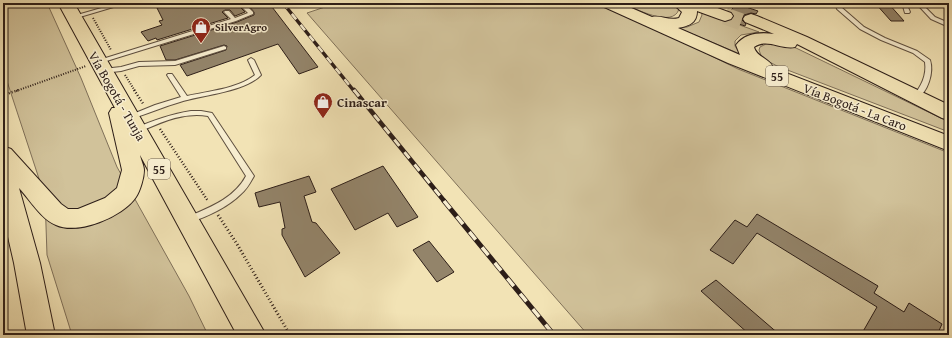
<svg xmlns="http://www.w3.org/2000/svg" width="952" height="338" font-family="'Gentium Book Plus',serif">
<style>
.green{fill:#d1c29a;stroke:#7f7059}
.building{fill:#93846a;stroke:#2d1e18}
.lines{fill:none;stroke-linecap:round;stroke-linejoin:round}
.primary-tunnel{stroke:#cbbc96;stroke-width:17;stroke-dasharray:17 8;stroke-linecap:butt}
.lane-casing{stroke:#5e4f3f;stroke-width:2}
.primary-casing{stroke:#2d1e18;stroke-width:2}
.highway-casing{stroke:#2d1e18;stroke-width:2}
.path-far2{stroke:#2d1e18;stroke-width:2;stroke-dasharray:1 1.5;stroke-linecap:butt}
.path-far1{stroke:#2d1e18;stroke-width:2.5;stroke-dasharray:1 2;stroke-linecap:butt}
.path{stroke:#2d1e18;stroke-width:3;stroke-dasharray:1 2.5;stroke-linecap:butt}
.lane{fill:#f7edcf;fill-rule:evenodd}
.primary{fill:#f2e3b5;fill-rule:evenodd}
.highway{fill:#f2e3b5;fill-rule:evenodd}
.rail-far2-casing{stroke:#2d1e18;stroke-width:3.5}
.rail-far1-casing{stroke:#2d1e18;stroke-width:4.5}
.rail-casing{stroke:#2d1e18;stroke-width:5}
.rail-far2{stroke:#f7edcf;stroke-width:2.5;stroke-dasharray:7;stroke-linecap:butt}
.rail-far1{stroke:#f7edcf;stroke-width:3;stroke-dasharray:8;stroke-linecap:butt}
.rail{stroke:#f7edcf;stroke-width:3.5;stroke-dasharray:10;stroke-linecap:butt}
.labels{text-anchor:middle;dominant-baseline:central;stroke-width:3;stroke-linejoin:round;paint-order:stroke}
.far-poi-label{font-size:11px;font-weight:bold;fill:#2d1e18;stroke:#f7edcf;text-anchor:start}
.shield{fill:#f7edcf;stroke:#6a5c4f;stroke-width:1}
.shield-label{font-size:12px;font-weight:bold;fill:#2d1e18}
.street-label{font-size:13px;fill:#2d1e18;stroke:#f7edcf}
.poi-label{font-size:13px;font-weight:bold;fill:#2d1e18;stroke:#f7edcf;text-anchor:start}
</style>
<rect width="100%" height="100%" fill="#f2e3b5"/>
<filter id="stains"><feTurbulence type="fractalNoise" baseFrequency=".005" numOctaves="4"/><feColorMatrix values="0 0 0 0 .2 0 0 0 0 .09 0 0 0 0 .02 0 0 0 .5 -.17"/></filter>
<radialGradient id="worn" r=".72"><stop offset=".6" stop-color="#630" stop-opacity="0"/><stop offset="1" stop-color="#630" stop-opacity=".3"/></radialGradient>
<g class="green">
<path d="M3 3H47L81 78 117 167 189 296 208 335H72L47 255 45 197 3 69Z"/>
<path d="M337 3H604L738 69 949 153V335H588L307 13Z"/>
<path d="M622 3H675L679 9C673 29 634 8 622 3Z"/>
<path d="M701 11 759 32 741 35 735 41V46L740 54 678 28 687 27 699 22 702 15Z"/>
<path d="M768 43H781L796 48 949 122V132L777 66 762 58 759 50 760 47Z"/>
</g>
<g class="building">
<path d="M175 3H269L318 67 299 74 278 44 187 76 180 65 226 50 227 46 224 45 175 60H166L160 46 237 22 254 15V12L247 4H242L240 7 245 12 235 16 230 10H225L222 12 228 18 157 40 156 38 148 41 141 32 162 25 159 21 163 20 157 8Z"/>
<path d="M875 3H888L904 21H891Z"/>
<path d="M737 4 758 11 756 14 751 13 744 15 742 20 746 24 745 26 730 21 732 20 734 15 730 11Z"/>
<path d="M383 166 418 217 397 227 388 213 355 230 331 189Z"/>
<path d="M309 176 316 192 304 196 312 222 316 223 340 253 305 277 282 235V229L285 228 280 202 259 207 255 193Z"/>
<path d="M757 214 878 286 874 293 904 312 909 303 942 324 937 335H861L877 307 757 233 733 264 710 250 735 220 747 227Z"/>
<path d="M429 241 454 272 437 282 413 250Z"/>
<path d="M716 280 780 335H750L701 291Z"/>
</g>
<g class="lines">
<path class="primary-tunnel" d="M725 16 747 24"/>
<defs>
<g id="lane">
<path d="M119 3H127L73 19 70 17Z"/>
<path d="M138 3H146C145 5 139 5 138 3Z"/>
<path d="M835 3H839L841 7 864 27 885 38 917 51 930 60C934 72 928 93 916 99L913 97C921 86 927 76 925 62L913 53 881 40 860 29 837 9Z"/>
<path d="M902 3H906L910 12 909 13H905Z"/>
<path d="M916 3H921L935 17 949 23V27L931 19Z"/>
<path d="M242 5H246L253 12V14L236 21 100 63 98 64 95 62 96 61 231 19 224 12 225 11H229L235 18 248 13 242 7Z"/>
<path d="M224 46 226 47V49L175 65 139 66 121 71 103 73 100 71 103 69 121 67 139 62 175 61Z"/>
<path d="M251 58 254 60 261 75C245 92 202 95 180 102 163 107 147 114 130 119L127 117 128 116 155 105 181 97 167 75 168 74H172L187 96C209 91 237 89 255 75L248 60Z"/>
<path d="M191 111H201L212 113 254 176C250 183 247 189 241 194 227 208 206 217 188 223L185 222 184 220 185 218C208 208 234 199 246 176L208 116C183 112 162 122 139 132H135L134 130 135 128C153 121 171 114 191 111Z"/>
</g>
<path id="primary" d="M599 3H620L652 17C661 15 669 21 679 18L682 12 672 3H704L731 13 733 16 731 19 725 21 719 19 697 11C697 23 689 26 678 28L740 55 736 45C745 33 761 32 774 34L745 22 743 19 745 16 751 14 757 16 807 37 949 105V120L942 118 797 44 795 47C781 50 767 38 754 47 756 57 771 59 773 68L949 136V151L728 63 602 6Z"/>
<path id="highway" d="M58 3H74L266 335H237L140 155C141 160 144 166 144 170 144 178 140 191 136 197 123 217 78 235 56 225 41 219 30 200 19 188L40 263 55 335H27L14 263 3 215V146L11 149 61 204 68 209H78L105 198 117 188 122 170 109 113 112 108H115Z"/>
</defs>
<use href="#lane" class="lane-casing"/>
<use href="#primary" class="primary-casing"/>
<use href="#highway" class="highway-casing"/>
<g class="path-far2">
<path d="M93 18 111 50"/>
<path d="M125 75 135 91"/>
<path d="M16 91 86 66"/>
</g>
<g class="path-far1">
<path d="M134 90 144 105"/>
<path d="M3 95 19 90"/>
<path d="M160 129 208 201"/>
</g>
<path class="path" d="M218 215 237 244 290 335"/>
<use href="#lane" class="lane"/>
<use href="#primary" class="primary"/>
<use href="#highway" class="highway"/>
<defs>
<path id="rail-far2" d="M283 3 354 91"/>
<path id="rail-far1" d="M354 90 445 202"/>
<path id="rail" d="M444 201 554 335"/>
</defs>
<use href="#rail-far2" class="rail-far2-casing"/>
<use href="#rail-far1" class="rail-far1-casing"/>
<use href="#rail" class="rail-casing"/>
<use href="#rail-far2" class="rail-far2"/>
<use href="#rail-far1" class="rail-far1"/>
<use href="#rail" class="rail"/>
</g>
<defs>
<symbol id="shop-pin" viewBox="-11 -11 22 30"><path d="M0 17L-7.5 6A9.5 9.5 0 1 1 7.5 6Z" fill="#8f2418" stroke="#f7edcf"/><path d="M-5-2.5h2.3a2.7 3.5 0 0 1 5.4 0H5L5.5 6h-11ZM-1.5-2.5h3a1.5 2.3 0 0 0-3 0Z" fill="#fff"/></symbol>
</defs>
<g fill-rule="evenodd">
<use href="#shop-pin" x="190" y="16" width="22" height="30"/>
<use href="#shop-pin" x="312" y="91" width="22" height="30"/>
</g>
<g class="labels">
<g class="far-poi-label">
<text x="215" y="27">SilverAgro</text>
</g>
<g class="shield">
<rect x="766" y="66" width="22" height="20" rx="3"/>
<rect x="148" y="159" width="22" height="20" rx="3"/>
</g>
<g class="shield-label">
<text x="777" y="76">55</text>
<text x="159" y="169">55</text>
</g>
<g class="street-label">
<text transform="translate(117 96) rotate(60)">Vía Bogotá - Tunja</text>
<text transform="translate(855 107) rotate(21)">Vía Bogotá - La Caro</text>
</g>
<g class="poi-label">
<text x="337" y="102">Cinascar</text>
</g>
</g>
<rect width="952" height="338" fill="none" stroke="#f2e3b5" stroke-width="16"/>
<rect x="4" y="4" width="944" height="330" fill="none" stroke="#2d1e18" stroke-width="2"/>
<rect x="8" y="8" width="936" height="322" fill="none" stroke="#2d1e18"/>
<rect width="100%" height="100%" filter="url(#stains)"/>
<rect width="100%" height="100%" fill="url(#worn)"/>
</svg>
